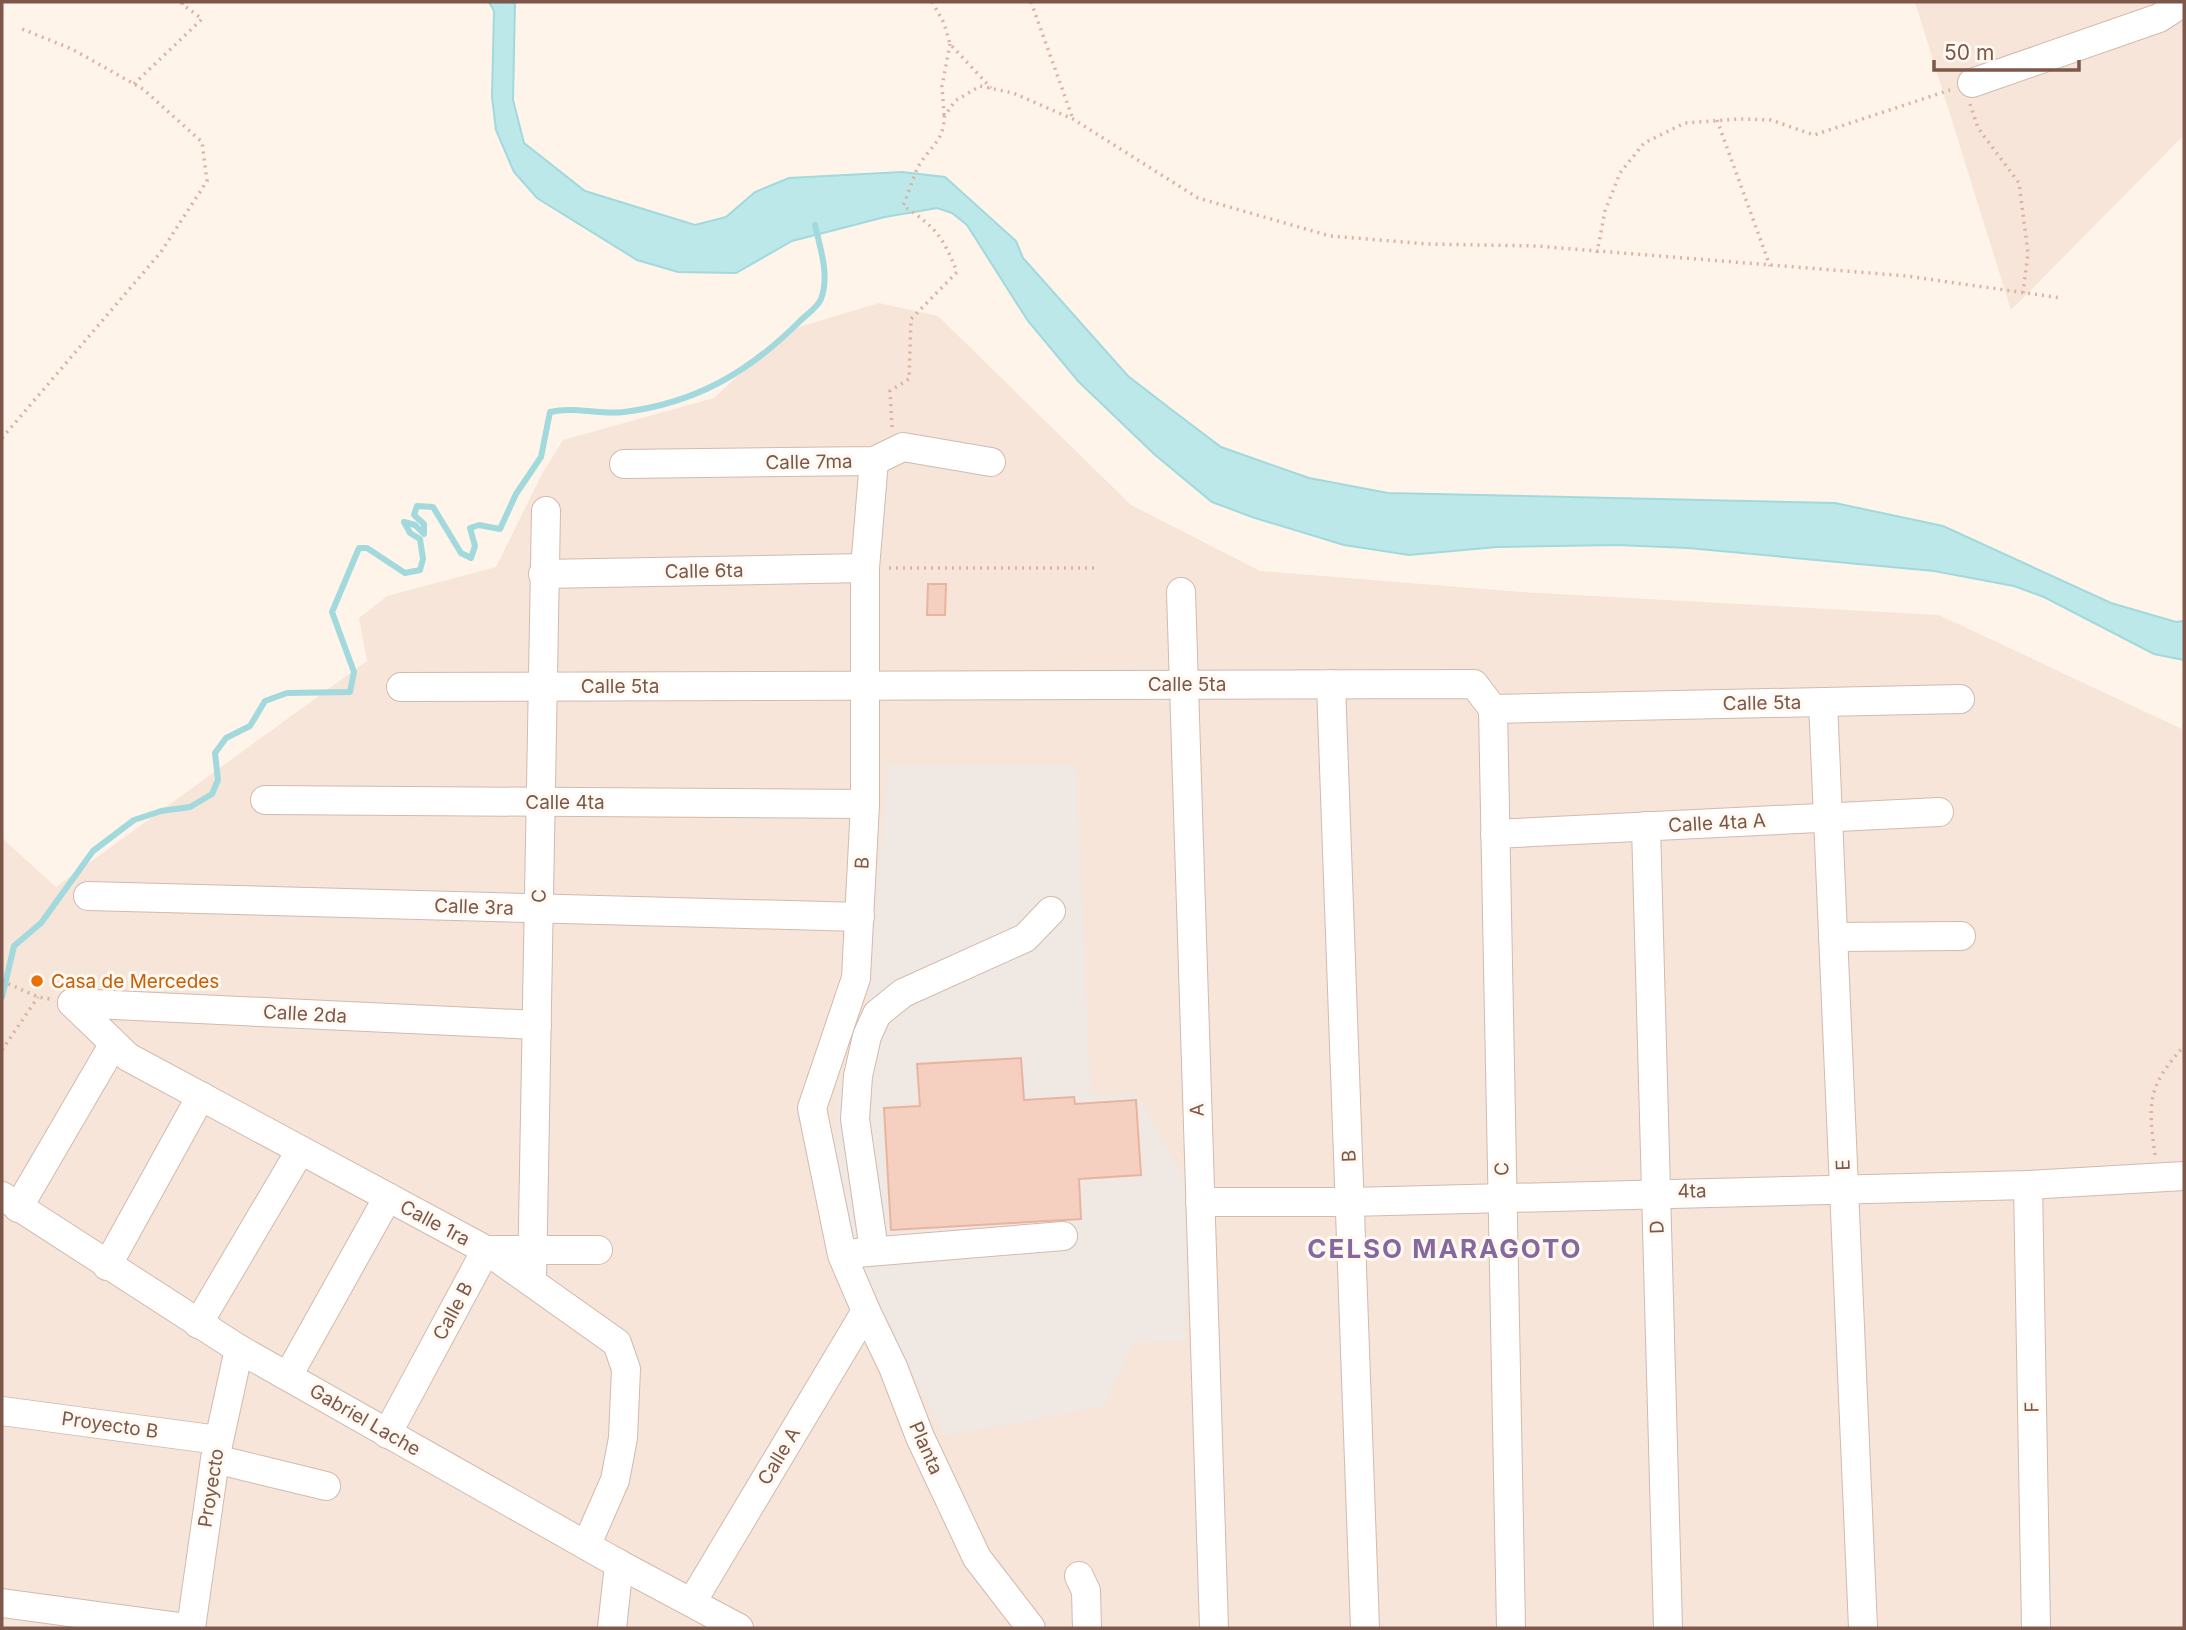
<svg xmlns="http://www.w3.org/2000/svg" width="2186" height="1630" font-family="Inter,sans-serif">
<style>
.residential{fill:#f6e5d8}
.industrial{fill:#efe8e3}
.water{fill:#bce8ea;stroke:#a1d9dd;stroke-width:2}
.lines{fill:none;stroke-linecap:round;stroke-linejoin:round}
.stream{stroke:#a1d9dd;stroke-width:6}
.building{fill:#f5d0c0;stroke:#e9b49f;stroke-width:2}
.minor-casing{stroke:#d2baae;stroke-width:30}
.path{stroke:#dcb2a2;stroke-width:3.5;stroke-dasharray:2 5;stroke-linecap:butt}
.minor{stroke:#fff;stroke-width:28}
.food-dot{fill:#e8710a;stroke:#fff9f2;stroke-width:2.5}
.labels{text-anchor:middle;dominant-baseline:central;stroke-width:6;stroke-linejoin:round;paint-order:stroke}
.street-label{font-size:19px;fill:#7c574a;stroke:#fff9f2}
.food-label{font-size:19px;fill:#c56008;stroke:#fff9f2;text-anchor:start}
.district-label{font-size:26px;font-weight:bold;letter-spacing:2px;fill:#86679e;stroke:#fff9f2}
</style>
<rect width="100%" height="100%" fill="#fef4ea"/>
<g class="residential">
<path d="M1915 2H2184V135L2011 310Z"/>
<path d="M879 303 938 316 1131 505 1260 571 1521 592 1939 615 2184 730V1628H2V838L56 887 367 661 359 618 387 596 496 567 542 474 563 440 714 398 786 331Z"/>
</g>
<path class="industrial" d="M1076 764 1091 1094 1136 1093 1191 1189 1185 1341 1133 1343 1104 1407 944 1436 863 1276 836 1190 837 1092 868 1002 888 765Z"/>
<path class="water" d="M489 2 515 3 513 100 524 143 585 191 695 225 726 217 755 192 789 178 902 172 945 177 1016 241 1023 258 1128 376 1172 410 1221 447 1309 478 1388 493 1835 503 1943 526 2111 603 2176 622 2184 621V660L2154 654 2044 597 2014 586 1934 571 1688 548 1617 545 1497 547 1409 555 1344 545 1252 517 1212 502 1154 454 1078 381 1028 321 967 225 952 213 937 208 885 217 792 241 736 273 678 272 637 260 537 198 514 172 496 130 492 97 494 11Z"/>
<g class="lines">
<path class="stream" d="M2 997 14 946 41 923 93 851 134 820 161 811 190 807 212 794 218 780 215 753 226 738 250 726 265 701 287 693 350 692 354 672 332 612 359 548H367L405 573 420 570 423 559 420 539 410 533 404 522 415 525 424 534V524L414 515 417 506 433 507 461 553 471 558 475 546 470 528 479 525 500 529 516 494 541 457 550 412C575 406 598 415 624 412 696 403 749 372 800 321 806 315 818 307 821 299 830 275 820 248 815 225"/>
</g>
<g class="building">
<path d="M928 584H946L945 615H927Z"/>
<path d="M1021 1058 1024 1100 1074 1097 1075 1104 1136 1100 1141 1175 1079 1179 1081 1219 891 1230 884 1108 920 1106 917 1064Z"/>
</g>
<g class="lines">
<defs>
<g id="minor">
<path d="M1972 83 2159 18 2184 2"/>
<path d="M874 461 865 568V804L856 978 812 1108 842 1255 866 1311 893 1367 920 1437 977 1558 1031 1628"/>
<path d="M624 464 874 461 903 447 991 462"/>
<path d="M543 574 865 568"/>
<path d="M1181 592 1214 1628"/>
<path d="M1331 684 1365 1628"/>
<path d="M401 687 1474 684 1493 709 1960 699"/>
<path d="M1823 702 1863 1628"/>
<path d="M1493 709 1511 1628"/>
<path d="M265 800 865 804"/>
<path d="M1646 826 1668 1628"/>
<path d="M1495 834 1939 812"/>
<path d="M88 896 860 917"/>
<path d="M1833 937 1961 936"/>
<path d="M72 1003 128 1057 486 1250 617 1343 626 1369 623 1438 615 1480 587 1544"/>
<path d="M72 1003 537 1025"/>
<path d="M2028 1185 2036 1628"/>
<path d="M2 1196 239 1349 619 1564 739 1628"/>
<path d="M1200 1202H1350L2028 1185 2184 1176"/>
<path d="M18 1208 113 1045"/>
<path d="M874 1250 855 1119 858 1076 867 1036 877 1014 903 993 1025 938 1051 911"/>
<path d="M856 1253 1063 1236"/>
<path d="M107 1266 201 1096"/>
<path d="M532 1280 546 511"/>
<path d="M198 1324 300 1151"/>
<path d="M288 1376 388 1197"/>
<path d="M2 1411 218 1440"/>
<path d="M387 1434 486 1250H598"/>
<path d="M215 1459 326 1486"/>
<path d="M1079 1576 1086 1591 1087 1628"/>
<path d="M692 1602 866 1311"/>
<path d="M2 1603 187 1628"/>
<path d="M191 1628 215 1459 239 1349"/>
<path d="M612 1628 619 1564"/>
</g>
</defs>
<use href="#minor" class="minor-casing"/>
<g class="path">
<path d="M932 2 944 23 950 44 991 88"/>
<path d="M1031 2 1073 119"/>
<path d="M134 84 202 19 182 4 184 2"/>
<path d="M1970 104 1978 128 2019 183 2028 253 2023 293"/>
<path d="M944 115 942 86 950 44"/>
<path d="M1717 120 1770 266"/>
<path d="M1597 253 1605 211 1620 173 1644 143 1685 123 1739 119 1771 120 1814 135 1950 90"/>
<path d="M892 427 890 391 909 379 911 319 957 272C943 237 935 226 903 206 908 194 912 181 917 169 927 149 945 141 944 117L955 101 980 86 1013 93 1073 119 1198 198 1330 236 1428 244 1536 246 1907 276 2061 298"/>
<path d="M2 438 161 252 207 181 202 142 143 89 72 49 22 29"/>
<path d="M889 568H1097"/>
<path d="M2 981 38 997 50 999"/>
<path d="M2 1050 38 997"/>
<path d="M2155 1155C2148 1102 2147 1087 2184 1046"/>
</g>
<use href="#minor" class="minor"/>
</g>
<circle class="food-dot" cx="37" cy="981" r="7"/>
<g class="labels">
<g class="street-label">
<text transform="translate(809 462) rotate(-1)">Calle 7ma</text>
<text transform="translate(704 571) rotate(-1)">Calle 6ta</text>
<text x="1187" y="684">Calle 5ta</text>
<text x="620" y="686">Calle 5ta</text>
<text transform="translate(1762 703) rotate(-1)">Calle 5ta</text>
<text x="565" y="802">Calle 4ta</text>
<text transform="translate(1717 823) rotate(-3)">Calle 4ta A</text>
<text transform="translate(862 863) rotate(-87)">B</text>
<text transform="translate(539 896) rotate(-89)">C</text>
<text transform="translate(474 907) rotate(2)">Calle 3ra</text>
<text transform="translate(305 1014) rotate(3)">Calle 2da</text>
<text transform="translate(1197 1110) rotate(-92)">A</text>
<text transform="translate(1349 1156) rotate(-92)">B</text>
<text transform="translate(1843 1165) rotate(-92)">E</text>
<text transform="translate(1502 1169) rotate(-91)">C</text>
<text transform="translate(1692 1191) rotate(-1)">4ta</text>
<text transform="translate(435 1223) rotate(28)">Calle 1ra</text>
<text transform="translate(1657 1227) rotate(-92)">D</text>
<text transform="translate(453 1311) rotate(-62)">Calle B</text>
<text transform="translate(2032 1407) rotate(-91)">F</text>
<text transform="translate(365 1420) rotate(30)">Gabriel Lache</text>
<text transform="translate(110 1425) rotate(8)">Proyecto B</text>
<text transform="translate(926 1448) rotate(66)">Planta</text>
<text transform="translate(779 1456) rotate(-59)">Calle A</text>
<text transform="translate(211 1488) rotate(-81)">Proyecto</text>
</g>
<g class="food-label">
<text x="51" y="981">Casa de Mercedes</text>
</g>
<g class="district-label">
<text x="1445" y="1248">CELSO MARAGOTO</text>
</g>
</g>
<rect width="2186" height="1630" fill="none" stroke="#7c574a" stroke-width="7"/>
<path d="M1934 60v10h145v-10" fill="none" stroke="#7c574a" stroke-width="3.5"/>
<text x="1944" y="60" font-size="21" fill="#7c574a" stroke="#fff9f2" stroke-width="5" paint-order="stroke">50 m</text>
</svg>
